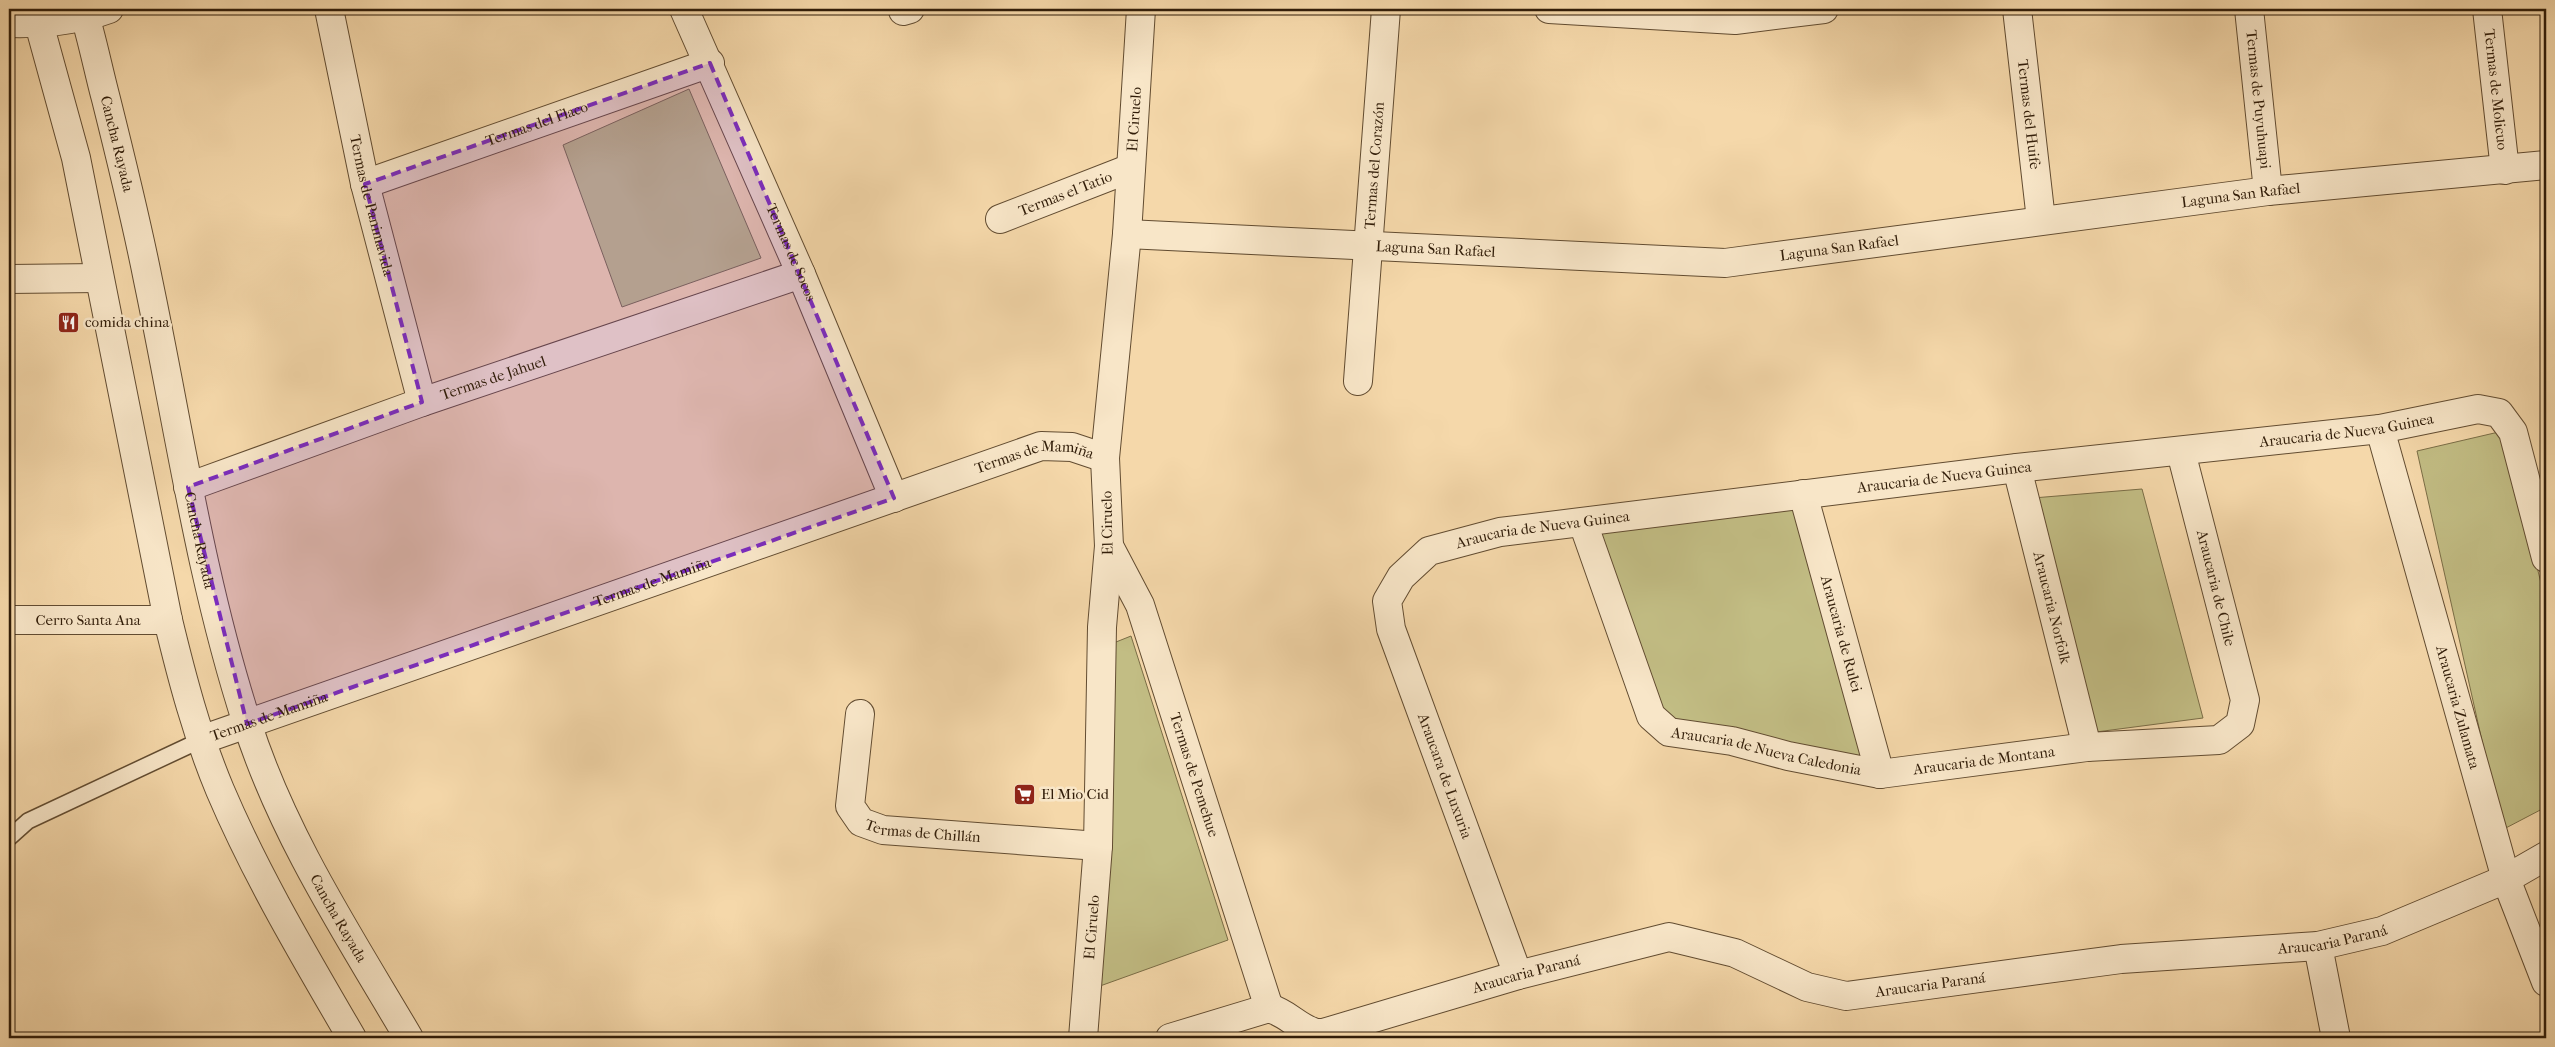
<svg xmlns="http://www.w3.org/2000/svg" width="2555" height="1047" font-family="'IM FELL French Canon',serif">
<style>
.green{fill:#c2bd84;stroke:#7a6d46}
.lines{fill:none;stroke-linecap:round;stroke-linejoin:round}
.service-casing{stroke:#624c31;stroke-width:18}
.minor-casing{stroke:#624c31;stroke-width:30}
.tertiary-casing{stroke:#624c31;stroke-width:30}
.service{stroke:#f8e6c8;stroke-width:15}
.minor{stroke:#f8e6c8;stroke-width:28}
.tertiary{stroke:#f8e6c8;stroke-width:28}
.marked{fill:#7b2cbf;fill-opacity:0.2;stroke:#7b2cbf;stroke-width:4;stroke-dasharray:10 6;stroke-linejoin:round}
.labels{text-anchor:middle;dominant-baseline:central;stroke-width:5;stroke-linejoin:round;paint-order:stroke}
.street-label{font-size:15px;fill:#311d09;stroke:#f8e6c8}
.poi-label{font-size:15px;fill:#311d09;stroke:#f8e6c8;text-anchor:start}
</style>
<rect width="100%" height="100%" fill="#f5d8aa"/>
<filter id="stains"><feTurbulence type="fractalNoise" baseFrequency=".004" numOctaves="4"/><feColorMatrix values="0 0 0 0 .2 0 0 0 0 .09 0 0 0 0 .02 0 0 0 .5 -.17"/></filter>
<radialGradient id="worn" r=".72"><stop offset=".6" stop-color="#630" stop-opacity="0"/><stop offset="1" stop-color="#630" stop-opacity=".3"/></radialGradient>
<g class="green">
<path d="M689 89 761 258 622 307 563 145Z"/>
<path d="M2503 431 2546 603V807L2502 830 2417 451Z"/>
<path d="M2142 489 2203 718 2096 732 2033 498Z"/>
<path d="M1797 502 1869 763 1672 724 1657 708 1594 531Z"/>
<path d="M1131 636 1228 940 1100 986 1111 644Z"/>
</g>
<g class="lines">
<defs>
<path id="service" d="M9 838 28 821 201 740"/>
<g id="minor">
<path id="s1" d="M329 9 365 184 422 402"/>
<path id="s2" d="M684 9 801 274 894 498"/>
<path d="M1549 9 1735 20 1824 9"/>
<path id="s3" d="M2017 9 2041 220"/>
<path id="s4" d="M2249 9 2268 191"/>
<path id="s5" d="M2487 9 2505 170"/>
<path d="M903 11 910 9"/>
<path d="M9 23C44 24 76 21 109 9"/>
<path id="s6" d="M365 184 710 63"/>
<path id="s7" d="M1000 219 1131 168"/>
<path id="s8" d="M1127 234 1725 263 2268 191 2546 165"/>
<path d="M9 279 99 278"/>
<path id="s9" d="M1358 381 1386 9"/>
<path id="s10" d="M2380 429 2506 879 2546 982"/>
<path id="s11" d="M2017 468 2087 747"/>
<path id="s12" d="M188 487 422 402 801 274"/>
<path id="s13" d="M1803 494 1880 774"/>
<path id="s14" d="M1583 523 1651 716 1669 732 1732 741 1788 756 1880 774 2087 747 2219 740 2240 724 2245 700 2181 452"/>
<path id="s15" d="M1109 546 1140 605 1269 1008"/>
<path id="s16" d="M9 620H168"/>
<path id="s17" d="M860 714 850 806 861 822 883 830 1098 846"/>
<path id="s18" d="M201 740 1041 446 1072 447 1105 458"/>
<path d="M2318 946 2336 1038"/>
<path id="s19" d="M1518 975 1391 629 1387 601 1401 577 1429 551 1500 532 2017 468 2380 429 2478 409 2499 413 2513 432 2546 558"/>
<path id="s20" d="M1083 1038 1098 846 1102 627 1109 546 1105 458 1127 234 1141 9"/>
<path id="s21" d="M1170 1038 1269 1008C1290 1014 1299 1030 1320 1034L1518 975 1669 937 1735 953 1807 987 1846 996 2121 959 2318 946 2382 931 2506 879 2546 856"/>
</g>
<g id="tertiary">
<path d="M35 9 76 158 168 620C182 678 197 735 220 790 257 877 305 957 352 1038"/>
<path id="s22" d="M83 9C92 38 98 69 106 99 121 159 136 219 148 280 179 428 200 578 247 723 283 836 349 936 409 1038"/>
</g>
</defs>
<use href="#service" class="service-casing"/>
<use href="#minor" class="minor-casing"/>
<use href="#tertiary" class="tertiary-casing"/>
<use href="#service" class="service"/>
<use href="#minor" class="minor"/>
<use href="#tertiary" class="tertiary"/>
</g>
<path class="marked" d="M710 63 894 498 247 724 188 487 422 402 365 184Z"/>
<defs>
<symbol id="restaurant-square" viewBox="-11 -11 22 22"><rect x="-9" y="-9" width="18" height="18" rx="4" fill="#8f2418" stroke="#f8e6c8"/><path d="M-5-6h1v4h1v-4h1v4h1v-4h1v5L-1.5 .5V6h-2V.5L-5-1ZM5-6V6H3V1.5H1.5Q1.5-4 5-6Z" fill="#fff"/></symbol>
<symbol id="supermarket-square" viewBox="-11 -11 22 22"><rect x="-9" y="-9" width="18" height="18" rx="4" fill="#8f2418" stroke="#f8e6c8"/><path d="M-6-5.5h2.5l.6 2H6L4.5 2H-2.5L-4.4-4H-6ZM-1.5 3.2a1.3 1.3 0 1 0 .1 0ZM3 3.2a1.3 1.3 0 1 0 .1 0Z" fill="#fff"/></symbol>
</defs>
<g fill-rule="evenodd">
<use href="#restaurant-square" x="56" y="310" width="25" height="25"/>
<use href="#supermarket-square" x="1012" y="782" width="25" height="25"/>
</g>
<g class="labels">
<g class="street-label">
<text stroke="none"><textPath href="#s5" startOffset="81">Termas de Molicuo</textPath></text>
<text stroke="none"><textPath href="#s4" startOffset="91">Termas de Puyuhuapi</textPath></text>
<text stroke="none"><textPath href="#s3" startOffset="106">Termas del Huife</textPath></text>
<text stroke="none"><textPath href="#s20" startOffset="921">El Ciruelo</textPath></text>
<text stroke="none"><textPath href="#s6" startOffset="182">Termas del Flaco</textPath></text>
<text stroke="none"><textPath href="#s22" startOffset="139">Cancha Rayada</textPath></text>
<text stroke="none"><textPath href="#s9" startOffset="216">Termas del Corazón</textPath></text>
<text stroke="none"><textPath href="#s7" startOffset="70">Termas el Tatio</textPath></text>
<text stroke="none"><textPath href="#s8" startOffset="1119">Laguna San Rafael</textPath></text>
<text stroke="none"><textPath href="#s1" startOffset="201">Termas de Panimavida</textPath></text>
<text stroke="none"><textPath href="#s8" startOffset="714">Laguna San Rafael</textPath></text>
<text stroke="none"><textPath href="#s8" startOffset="309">Laguna San Rafael</textPath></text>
<text stroke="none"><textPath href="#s2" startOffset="266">Termas de Socos</textPath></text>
<text stroke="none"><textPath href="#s12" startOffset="324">Termas de Jahuel</textPath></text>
<text stroke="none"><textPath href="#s19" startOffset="1389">Araucaria de Nueva Guinea</textPath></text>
<text stroke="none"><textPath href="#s18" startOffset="882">Termas de Mamiña</textPath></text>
<text stroke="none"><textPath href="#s19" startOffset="984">Araucaria de Nueva Guinea</textPath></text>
<text transform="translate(1107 523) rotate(-91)">El Ciruelo</text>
<text stroke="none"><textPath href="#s19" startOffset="579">Araucaria de Nueva Guinea</textPath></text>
<text stroke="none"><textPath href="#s22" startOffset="544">Cancha Rayada</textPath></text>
<text stroke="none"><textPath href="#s18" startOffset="478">Termas de Mamiña</textPath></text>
<text transform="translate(2216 588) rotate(76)">Araucaria de Chile</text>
<text stroke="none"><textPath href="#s11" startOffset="144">Araucaria Norfolk</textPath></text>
<text stroke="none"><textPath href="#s16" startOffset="79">Cerro Santa Ana</textPath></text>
<text stroke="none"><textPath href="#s13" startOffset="145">Araucaria de Rulei</textPath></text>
<text stroke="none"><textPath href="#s10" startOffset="289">Araucaria Zulamata</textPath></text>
<text stroke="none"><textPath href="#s18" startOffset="72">Termas de Mamiña</textPath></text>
<text stroke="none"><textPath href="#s14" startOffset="328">Araucaria de Nueva Caledonia</textPath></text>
<text stroke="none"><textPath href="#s14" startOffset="549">Araucaria de Montana</textPath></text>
<text stroke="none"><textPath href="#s15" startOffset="245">Termas de Pemehue</textPath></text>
<text transform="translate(1445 776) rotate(70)">Araucara de Luxuria</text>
<text stroke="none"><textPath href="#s17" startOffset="175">Termas de Chillán</textPath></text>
<text stroke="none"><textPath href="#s22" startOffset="949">Cancha Rayada</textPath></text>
<text stroke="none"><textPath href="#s20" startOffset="111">El Ciruelo</textPath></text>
<text stroke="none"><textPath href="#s21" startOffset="1201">Araucaria Paraná</textPath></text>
<text stroke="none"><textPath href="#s21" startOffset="376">Araucaria Paraná</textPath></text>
<text stroke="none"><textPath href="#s21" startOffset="796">Araucaria Paraná</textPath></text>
</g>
<g class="poi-label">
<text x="85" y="322">comida china</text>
<text x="1041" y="794">El Mio Cid</text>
</g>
</g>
<rect width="2555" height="1047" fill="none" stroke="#f5d8aa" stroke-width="30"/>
<rect x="10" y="10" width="2535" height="1027" fill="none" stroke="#311d09" stroke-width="2.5"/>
<rect x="15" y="15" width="2525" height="1017" fill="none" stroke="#311d09"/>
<rect width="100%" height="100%" filter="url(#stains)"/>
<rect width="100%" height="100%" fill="url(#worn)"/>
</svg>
